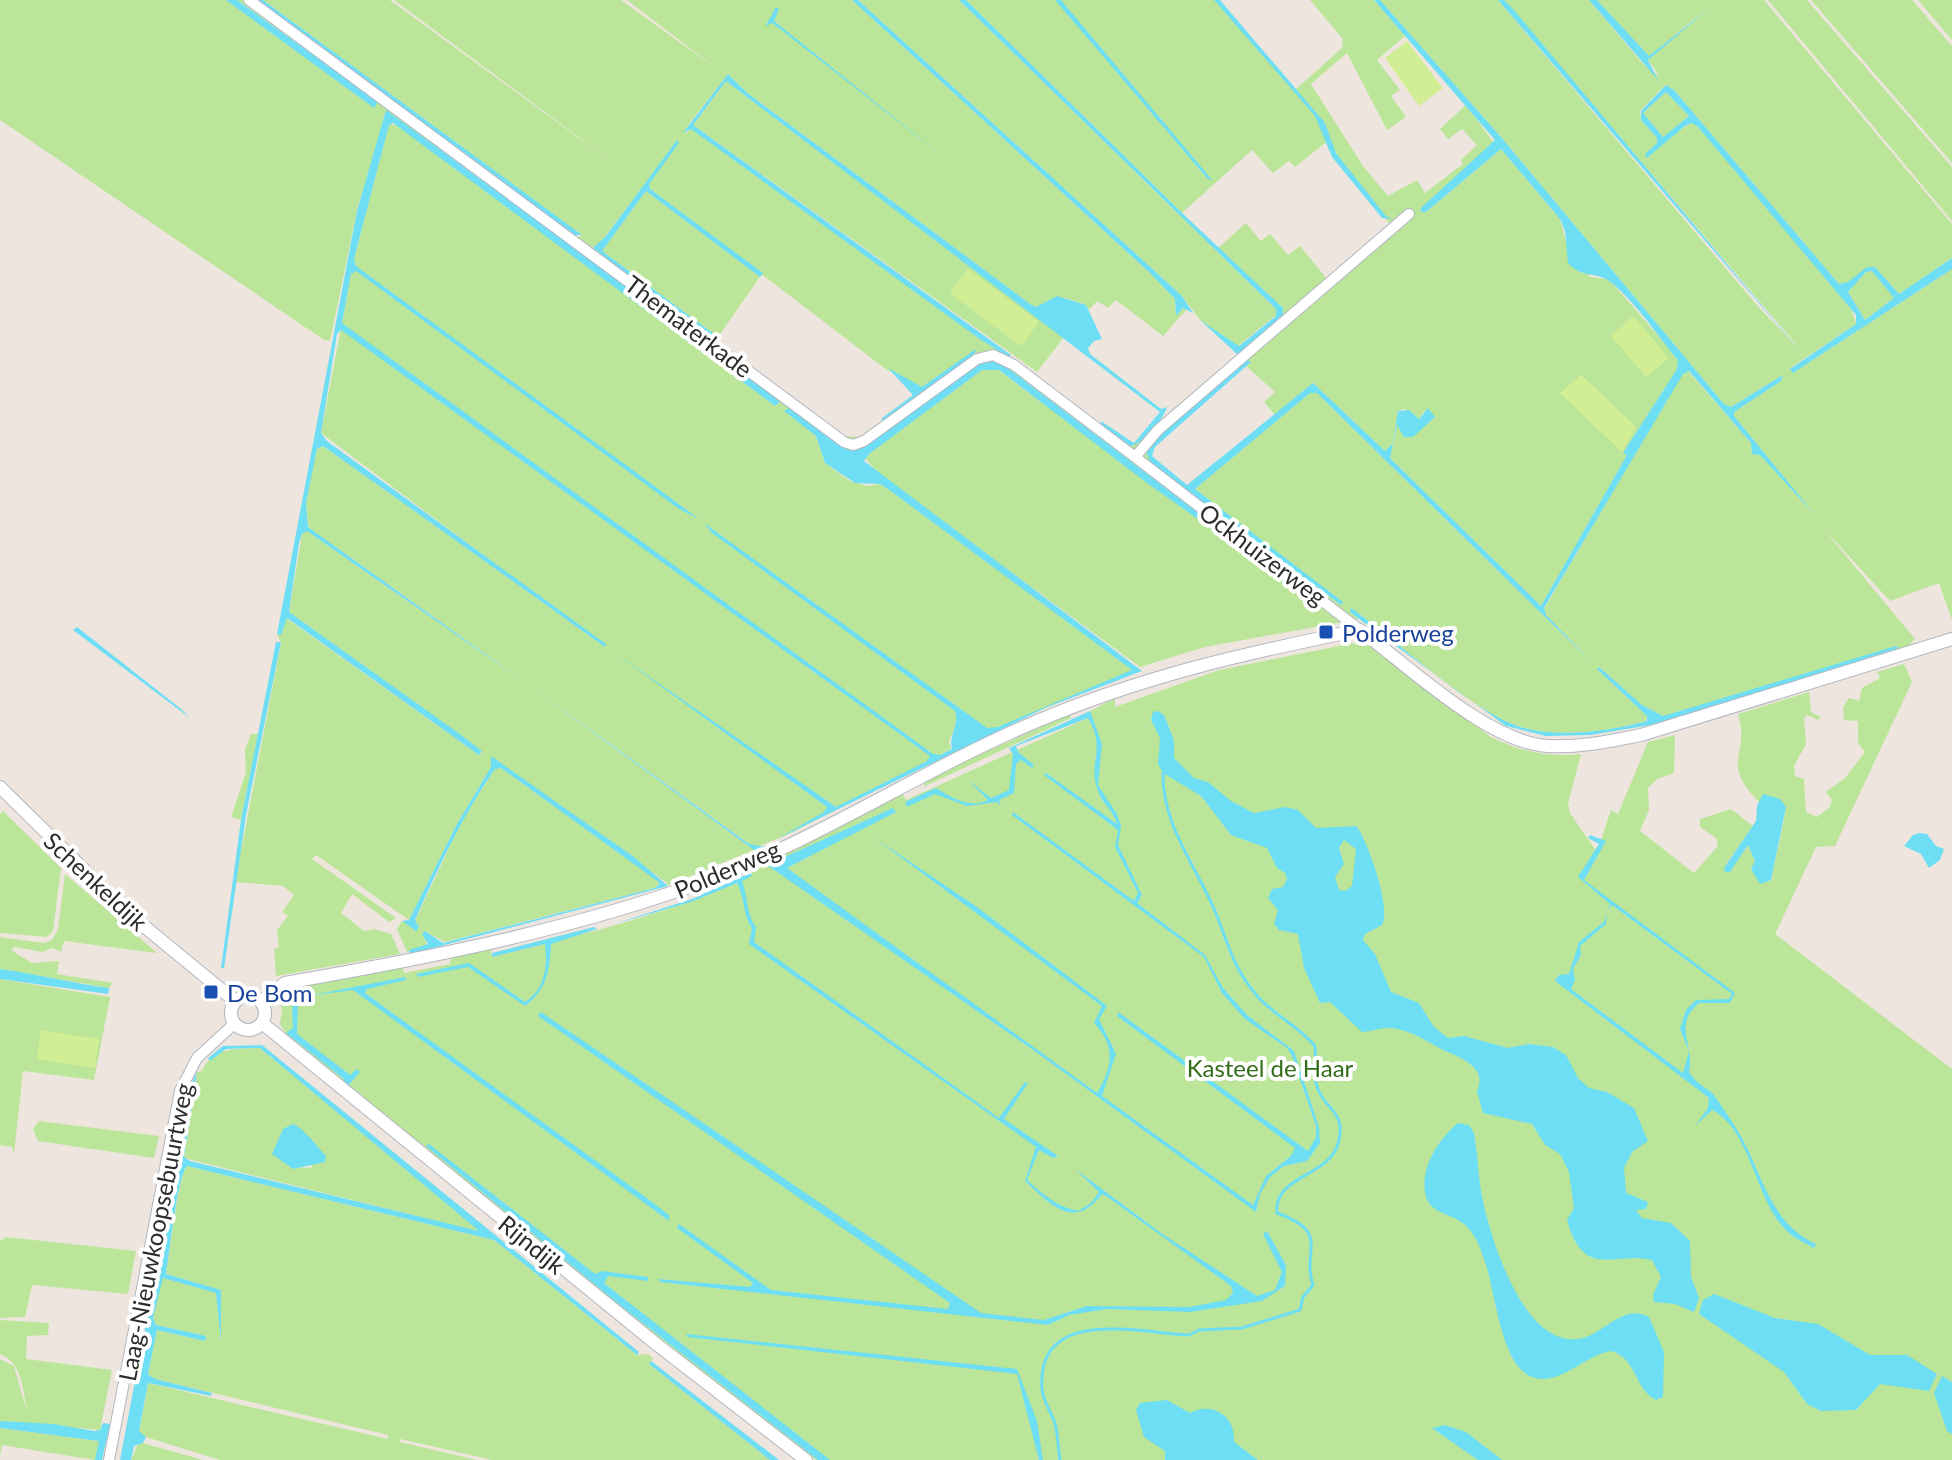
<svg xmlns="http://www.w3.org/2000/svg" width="1952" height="1460" font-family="Lato,sans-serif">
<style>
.green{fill:#bbe699;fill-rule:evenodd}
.pitch{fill:#d2ee94}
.water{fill:#6ddef4;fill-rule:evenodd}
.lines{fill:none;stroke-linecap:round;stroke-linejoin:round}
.stream{stroke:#6ddef4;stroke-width:3}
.minor-casing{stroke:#b2b6c0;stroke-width:12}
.tertiary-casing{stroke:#b2b6c0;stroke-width:14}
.minor{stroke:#fff;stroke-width:10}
.tertiary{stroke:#fff;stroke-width:12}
.transit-dot{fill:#1a4fb4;stroke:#fff;stroke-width:3}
.labels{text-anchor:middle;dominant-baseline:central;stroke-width:8;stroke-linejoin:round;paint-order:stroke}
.street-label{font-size:24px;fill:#2c2c2c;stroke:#fff}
.transit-label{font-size:24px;fill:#164399;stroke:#fff;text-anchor:start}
.park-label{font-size:24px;fill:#336d18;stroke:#fff}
</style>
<rect width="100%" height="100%" fill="#eee5de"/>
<g class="green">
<path d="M0 0H226L375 107 374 99 237 0H258L579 238 581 235 263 0H390L635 179 394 0H621L717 69 627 0H852L1151 274 1175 299 1176 316 1183 308 1187 309 1163 336 1116 300 1108 308 1097 301 1089 310 1086 305 1066 298 1036 307 1030 304 746 92 728 74 689 124 685 135 691 128 1131 446 1142 440 1165 416 1283 315V308L1218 248 1246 223 1261 241 1270 234 1288 255 1300 246 1327 279 1390 224 1346 170 1329 140 1295 167 1289 161 1273 173 1252 150 1182 213 966 0H1216L1295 90 1342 48 1343 39 1310 0H1374L1405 36 1377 60 1400 90 1391 96 1406 117 1387 130 1347 53 1311 84 1363 166 1388 196 1417 180 1425 193 1463 164 1461 160 1477 145 1462 129 1448 139 1440 129 1466 105 1494 143 1421 212H1426L1501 149 1560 219 1566 241 1590 277 1607 279 1615 286 1679 360 1677 369 1624 452 1627 455 1541 606 1390 458 1397 425 1420 428 1429 423 1425 410 1419 419 1405 409 1398 411 1393 443 1385 451 1313 383 1275 415 1264 402 1275 392 1246 366 1251 362 1146 451 1181 487 1342 604 1195 489 1310 393H1317L1591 662 1546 615 1544 609 1682 374 1688 371 1815 516 1734 416V412L1781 381 1783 375 1731 407 1724 404 1501 137 1380 0H1498L1761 310 1800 349 1504 0H1589L1643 64 1660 77 1648 60 1711 5 1649 57 1597 0H1764L1952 224V258L1899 294 1875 267C1861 270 1851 284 1839 284L1674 90 1665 85 1640 111 1641 120 1657 138V143L1692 123 1698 127 1850 305 1856 324 1790 368 1793 373 1952 269V620L1939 583 1890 601 1822 527 1915 639 1909 644 1919 643 1663 716 1642 705 1599 667 1597 669 1647 716 1646 721C1608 731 1563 738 1524 728 1477 716 1395 639 1351 609L1350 612 1359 619 1205 647 1140 667 882 477 864 457 982 370H998L1325 611 1005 366 994 361 862 446 785 411 816 436 825 463 850 481 867 486 880 484 888 489 1133 670 990 732 961 712 949 741 951 749 791 833 755 848 531 687 754 850 666 886 667 883 491 757V767L457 824 409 920 316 855 312 859 396 918 389 922 352 894 341 913 364 931 374 929 391 934 400 954 276 976 274 949 279 947 277 930 288 916 282 912 294 895 283 886 235 882 281 643 277 634 281 635 286 618 479 755 482 751 289 612 302 534 307 531 524 682 308 527 306 503 317 449 323 446 604 646 321 433 354 259 389 124 401 126 775 406 782 400 457 160 383 114 386 120 358 206 330 341 324 340 0 120ZM677 141 649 184 650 189 887 370 922 387 974 355 859 437 845 436 837 431 593 247 601 242ZM1581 375 1636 427 1560 394Z"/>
<path d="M858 0H959L1276 309V315L1238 346 1200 320 1182 296Z"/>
<path d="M1768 0H1807L1952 167V221Z"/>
<path d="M1811 0H1912L1952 46V163Z"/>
<path d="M1918 0H1952V40Z"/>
<path d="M726 81 1064 337 1037 372 693 125Z"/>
<path d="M1666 92 1689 116 1663 137 1643 113Z"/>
<path d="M646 191 760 277 718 337 602 251Z"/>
<path d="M1872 271 1894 298 1865 320 1848 292 1866 272Z"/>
<path d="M1364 641 1491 737C1519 751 1549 758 1581 754L1568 804 1570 813 1597 852 1611 810 1618 814 1648 742 1675 735 1674 773 1657 779 1648 788 1649 810 1640 831 1694 873 1718 846 1716 838 1700 827V819L1731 809 1753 826 1727 863 1740 857 1748 845 1755 861 1771 880 1785 815 1770 797 1760 803C1718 761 1751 757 1738 714L1809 692 1811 712 1821 717 1818 720 1807 715 1804 718 1806 744 1794 766 1795 776 1804 779 1806 812 1817 817 1829 808 1832 800 1826 792 1845 778 1865 752 1858 743V721L1844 720 1843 707 1849 698 1859 701 1862 688 1880 678 1877 672 1904 664 1912 682 1835 846 1816 847 1775 934 1952 1069V1460H816L651 1333 347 1087 354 1079 290 1029 344 1079 342 1083 283 1036 286 1033 280 1024 282 1009 277 996 284 989 402 966 404 973 450 964 451 956 490 946 492 957C577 936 656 917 737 883L743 885 741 881 762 866 758 861 902 793 906 800 1088 718 1090 711 1115 698V707L1219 670Z"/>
<path d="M1070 714 1071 718 923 787 928 778Z"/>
<path d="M251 734H258L241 820 231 817 246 772 245 749Z"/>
<path d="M501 768 660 882 655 888 445 942 425 931 426 945 407 952 397 929 402 921 416 931 415 921 463 818 495 769Z"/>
<path d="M3 811 61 868 53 931 47 937 0 933V814Z"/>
<path d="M65 874 157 953 64 941 61 952 53 948 43 952 14 947 11 950 32 963 59 961 57 974 113 983 109 988 0 969V937L44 943 52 940 58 929Z"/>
<path d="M0 979 110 997 94 1080 23 1071 14 1154 12 1147 0 1145Z"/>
<path d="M260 1048 481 1232 184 1158 197 1072 202 1071C211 1048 237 1048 260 1048ZM281 1132 309 1141 319 1149 311 1168 289 1167Z"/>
<path d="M39 1121 159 1136 154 1158 38 1141 33 1129Z"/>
<path d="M187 1166 494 1240 637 1355 648 1354 653 1358 649 1364 770 1460H492L400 1439V1442L477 1460H220L146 1437 139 1432 148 1383 388 1439V1435L155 1379 148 1374 157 1330 205 1341 206 1336 156 1325 153 1318 162 1278 216 1292 221 1341V1290L166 1274C170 1253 178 1177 187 1166Z"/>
<path d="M6 1237 136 1251 128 1294 32 1285 25 1317 0 1318V1241Z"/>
<path d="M0 1320 49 1323 48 1335 27 1336 26 1359 112 1370 100 1430 0 1421V1359L14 1366 27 1412C23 1391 23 1363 0 1354Z"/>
<path d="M0 1428 100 1441 95 1460 2 1445 0 1456Z"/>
<path d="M139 1442 203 1460H131Z"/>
</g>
<g class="pitch">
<path d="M1407 41 1443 88 1419 106 1385 58Z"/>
<path d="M968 269 1039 322 1021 346 950 293Z"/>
<path d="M1633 316 1669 358 1646 377 1611 336Z"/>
<path d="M1581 375 1636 427 1622 452 1560 393Z"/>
<path d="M41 1030 99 1039 95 1068 37 1059Z"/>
</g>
<g class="water">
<path d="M226 0H237L374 99 378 102 374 108Z"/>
<path d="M258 0H263L582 235H574Z"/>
<path d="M852 0H858L1182 296 1193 313 1183 308 1176 316 1175 299 1151 274Z"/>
<path d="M959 0H966L1182 213 1283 308V315L1238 355 1200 320 1239 346 1276 316V309Z"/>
<path d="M1055 0H1061L1213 181 1207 178Z"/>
<path d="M1214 0H1220L1325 123 1336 153 1386 216 1392 219 1382 218 1332 157 1315 116Z"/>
<path d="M1374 0H1380L1501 137 1724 404 1731 407 1783 375 1781 381 1734 412V416L1815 515 1760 455 1752 454 1751 443 1689 371 1683 374 1544 608 1546 615 1591 662 1317 393H1310L1195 489 1343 602 1341 605 1151 464 1146 451 1159 434 1245 359 1251 362 1155 447 1152 456 1187 485 1313 383 1385 451 1393 443 1398 411 1409 410 1419 419 1428 408 1435 417 1413 437H1404L1397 425 1390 458 1541 606 1627 455 1623 453 1677 369 1678 360C1657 335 1637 304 1612 283 1598 271 1582 279 1568 263L1565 231 1560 219 1501 149 1426 212H1421V208L1495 140Z"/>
<path d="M1498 0H1504L1513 9 1800 351Z"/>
<path d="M1589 0H1597L1649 56 1712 6 1648 60 1658 80Z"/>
<path d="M776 7 779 9 774 21 946 159 775 25 771 23 765 27Z"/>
<path d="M728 74 746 92 1030 304 1036 307 1057 296 1086 305 1102 339 1094 341 1088 348 1090 354 1161 409 1167 407C1163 419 1147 442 1130 446L1101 425V421L1134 443 1160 412 726 81 693 125 1011 355 1009 357 981 340 691 129 683 133Z"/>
<path d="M1666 85 1674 90 1839 284 1848 282 1867 267H1875L1899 294 1952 258V269L1793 373 1790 369 1856 324V315L1698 127 1692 123 1685 126 1647 158 1645 154 1657 143V138L1641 120V111ZM1666 92 1689 116 1663 137 1643 113ZM1872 271 1894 298 1865 320 1848 292 1866 272Z"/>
<path d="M386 110 782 400 775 406 393 123 389 125 354 259 356 266 699 519 679 509 356 271 351 274 342 323 933 754 940 755 952 749C948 736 960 723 955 711L712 533 704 523 987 728 998 727 1132 670 888 489 880 484 855 483 825 463 816 436 784 411 789 408 843 446 855 449 973 366 994 361 1005 366 1326 610 1147 483 999 370H982L869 454 864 461 1142 671 1045 708 777 839 824 812 827 807 611 650 836 807 927 761 930 756 341 330 337 334 321 433 327 441 606 644 605 647 323 446 317 449 306 503 308 527 524 682 307 531 302 534 299 543 289 612 457 732 482 751 479 755 287 618 281 635 277 634 357 211Z"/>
<path d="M677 140 679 143 649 184 650 189 763 273 760 277 646 191 602 251 718 337 715 341 593 248 606 236Z"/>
<path d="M976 349 974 355 884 421 881 419 913 395 888 368 922 387Z"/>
<path d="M1351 608C1395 639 1477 716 1524 728 1563 738 1608 731 1647 721V716L1597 669 1599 667 1642 705 1663 716 1896 646 1899 648 1663 723 1590 735 1546 736 1506 726 1359 619 1350 612Z"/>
<path d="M77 627 181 709 190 718 73 630Z"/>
<path d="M276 642H281L246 815 224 968H221L241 820Z"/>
<path d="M531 687 749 844 766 847 754 850Z"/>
<path d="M1090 711 1102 744 1098 785 1117 814 1121 826 1118 845 1142 895 1137 903 1205 955 1223 988 1247 1015 1294 1051 1319 1127 1320 1143 1307 1161 1284 1166 1270 1177 1260 1194 1256 1212 1036 1052 767 865 893 808 896 812 787 868 1097 1093C1113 1066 1116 1047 1094 1023L1102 1006 872 836 977 907 1107 1006 1099 1019 1116 1054 1102 1096 1253 1205 1266 1176 1291 1156 1295 1148 1117 1016 1118 1012 1308 1151 1316 1137V1126L1292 1056 1287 1048 1245 1019 1222 993 1204 957 1012 815 1013 812 1134 901 1138 893 1115 847 1118 830 1044 775 1046 773 1117 824C1114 811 1102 804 1098 791 1087 763 1107 750 1088 718L1016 746 1018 752 1034 765 1032 768 1021 760 1016 764 1014 793 999 800 1001 806 997 802 967 806 935 794 907 807 905 802 936 788C952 798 970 809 988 800L968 780 991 798 1009 790 1013 754 1009 748Z"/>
<path d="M1158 711 1164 715 1174 740V758L1194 778 1208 782 1231 801 1254 813 1285 807 1298 810 1316 828 1356 826C1367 838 1392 909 1382 925L1365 934 1363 940 1375 954 1391 992 1419 1003 1434 1027 1448 1038 1464 1036 1508 1048 1529 1044 1553 1047 1566 1055 1578 1078 1589 1088 1607 1092 1634 1108 1648 1141 1632 1152 1624 1168 1626 1193 1648 1202 1646 1209 1636 1210 1642 1218 1671 1223 1690 1241 1691 1277 1699 1298 1694 1312 1675 1304 1654 1302 1653 1295 1661 1277 1652 1260C1614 1251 1584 1281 1567 1220L1574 1208 1569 1172 1560 1154 1545 1145 1532 1124 1483 1113 1477 1091C1488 1067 1461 1058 1443 1050 1426 1041 1413 1031 1392 1028 1381 1027 1373 1032 1362 1032L1330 1002 1320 1003 1304 968 1298 934 1279 930 1274 924 1278 910 1268 898 1272 889 1283 887 1287 879 1285 873 1277 868 1267 848 1231 835 1201 796 1163 773 1158 764 1160 738 1151 720 1153 712ZM1344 840 1356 849 1352 886 1345 891 1339 890 1335 877 1344 864 1339 848Z"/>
<path d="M491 756 634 857 668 886 410 954 409 950 428 944 422 934 425 931 443 943 655 888 660 883 501 768 495 769C462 816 438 868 415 920L419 927 416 931 402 921 409 920 457 824 491 767Z"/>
<path d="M1763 794 1780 799 1786 807 1771 880 1760 884 1751 869 1755 861 1748 845 1730 872H1725L1724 868 1756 821 1757 806Z"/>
<path d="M1920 833 1927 834 1936 846 1944 849 1940 860 1929 868 1921 854 1904 846 1913 835Z"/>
<path d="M1590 835 1606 841 1584 880 1735 993 1730 1003H1699C1672 1026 1695 1042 1689 1072 1695 1082 1704 1086 1712 1093 1715 1096 1732 1121 1736 1128 1762 1168 1767 1222 1816 1244L1814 1248C1803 1242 1791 1237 1783 1227 1755 1195 1749 1128 1712 1110L1695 1126 1708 1108 1709 1098 1555 981 1559 975 1569 974 1579 942 1604 922 1610 904 1578 877 1599 844 1588 838ZM1612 905 1732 994 1729 999 1696 1000 1686 1010 1680 1029 1689 1051 1683 1073 1571 989 1575 980 1573 969 1581 955 1580 946 1606 924 1607 911Z"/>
<path d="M750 873 752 876 742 881C748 897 746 914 756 927L754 942 999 1118 1025 1082 1028 1083 1004 1119 1058 1156 1053 1158 1039 1150 1027 1180C1043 1194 1057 1207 1078 1211L1091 1203 1099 1192 1075 1169 1161 1233 1257 1296 1275 1290 1282 1272 1263 1234 1267 1231 1286 1265 1285 1286 1262 1301 1190 1312 1107 1309 1069 1315 1048 1325 660 1282 658 1279 750 1287 753 1283 677 1228 679 1224 771 1290 948 1309 950 1303 538 1016 541 1012 981 1313 1044 1320 1087 1306 1189 1307 1226 1300 1233 1293 1231 1286 1106 1196 1102 1194C1074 1231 1051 1205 1025 1181L1036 1147 749 944 752 928C743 916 745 898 737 883L691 902 611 925 692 899Z"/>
<path d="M594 927 597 929 551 944C550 969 547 990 525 1006L468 967 418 977 416 974 469 963 525 1002C545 990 548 965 545 944L492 957V953Z"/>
<path d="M0 969C37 974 72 983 109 988L108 994 0 979Z"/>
<path d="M405 977 406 980 367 989 365 993 640 1193 669 1215V1221L353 990 308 996Z"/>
<path d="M298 996 297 1034 350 1075 357 1069 360 1072 347 1087 342 1083 344 1079 286 1033 293 1028 292 999Z"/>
<path d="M262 1045 639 1352 637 1355 494 1240 187 1166C177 1178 170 1252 166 1274L221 1290V1341L216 1293 163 1278 153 1318 156 1325 206 1336 205 1341 157 1330 148 1374 155 1379 212 1393 211 1396 148 1383 139 1431 146 1437 143 1443 134 1446 131 1460H120L192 1082 197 1072 184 1157 190 1161 479 1231 260 1048 226 1049 210 1061 208 1058 223 1046Z"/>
<path d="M1458 1123 1469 1125 1474 1133C1478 1156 1478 1179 1483 1201 1492 1242 1525 1352 1583 1338 1605 1332 1625 1303 1649 1317L1664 1352 1663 1397 1656 1400C1635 1390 1636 1357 1611 1351 1585 1355 1559 1387 1532 1377 1500 1365 1496 1292 1485 1262 1481 1250 1476 1234 1465 1225 1451 1212 1428 1215 1425 1192 1421 1166 1439 1139 1458 1123Z"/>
<path d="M293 1124C305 1129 316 1146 326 1156L325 1162 293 1169 272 1154 283 1129Z"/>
<path d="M429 1144 595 1274 602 1271 648 1277V1281L608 1276 604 1283 830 1460H818L621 1306 426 1146Z"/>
<path d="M1714 1294 1775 1318 1818 1324 1870 1355H1907L1937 1374 1929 1391 1880 1384 1856 1410 1821 1411 1807 1404 1784 1372 1699 1314 1703 1300Z"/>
<path d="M686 1334 1017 1369 1037 1421 1043 1460H1039L1017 1374 688 1337Z"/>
<path d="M651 1361 779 1460H770L649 1364Z"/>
<path d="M1942 1376 1952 1382V1434L1947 1431 1934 1393Z"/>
<path d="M1167 1400 1190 1413C1212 1401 1236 1416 1234 1442L1258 1460H1165V1451L1144 1437 1136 1410 1140 1403Z"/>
<path d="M0 1421 53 1424 94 1431 100 1430 103 1423 110 1424 102 1460H95L99 1441 0 1428Z"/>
<path d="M1445 1425 1466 1432 1502 1460H1478L1432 1428Z"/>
</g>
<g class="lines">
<path class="stream" d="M1060 1460C1058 1448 1058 1435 1055 1423 1051 1412 1043 1401 1042 1389 1036 1305 1139 1333 1189 1335L1199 1330 1242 1328 1300 1310 1303 1297 1313 1285C1301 1249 1332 1233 1277 1213 1273 1176 1328 1177 1338 1144 1348 1109 1322 1110 1316 1083 1314 1072 1316 1058 1315 1046 1299 1027 1276 1016 1259 998 1234 970 1230 949 1217 916 1198 868 1162 827 1163 773"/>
<defs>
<g id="minor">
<path d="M249 0 844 442 853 445 864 441 977 359 993 355 1014 365 1135 457"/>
<path d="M1360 630 1135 457 1158 430 1409 214"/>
<path d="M109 1460 180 1091 197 1058 235 1023"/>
</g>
<g id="tertiary">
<path d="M0 787 128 913 235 1001"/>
<circle cx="248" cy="1013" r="17"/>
<path d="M261 1001 285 983C428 958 572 930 708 880 821 838 924 769 1035 722 1143 676 1246 653 1360 630 1408 666 1489 743 1548 746 1579 748 1610 741 1641 735L1952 639"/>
<path d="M262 1023 655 1343 806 1460"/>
</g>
</defs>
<use href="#minor" class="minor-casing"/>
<use href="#tertiary" class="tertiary-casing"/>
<use href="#minor" class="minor"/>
<use href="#tertiary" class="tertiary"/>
</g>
<g class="transit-dot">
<rect x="1318" y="624" width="16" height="16" rx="4"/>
<rect x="203" y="984" width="16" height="16" rx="4"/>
</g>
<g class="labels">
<g class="street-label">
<text transform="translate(689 326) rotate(37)">Thematerkade</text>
<text transform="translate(1263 554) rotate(37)">Ockhuizerweg</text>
<text transform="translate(727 869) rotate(-23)">Polderweg</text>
<text transform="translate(96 881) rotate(43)">Schenkeldijk</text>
<text transform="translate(155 1232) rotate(-79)">Laag-Nieuwkoopsebuurtweg</text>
<text transform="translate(532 1244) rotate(39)">Rijndijk</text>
</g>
<g class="transit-label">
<text x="1342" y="632">Polderweg</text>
<text x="227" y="992">De Bom</text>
</g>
<g class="park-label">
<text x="1270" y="1067">Kasteel de Haar</text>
</g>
</g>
</svg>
